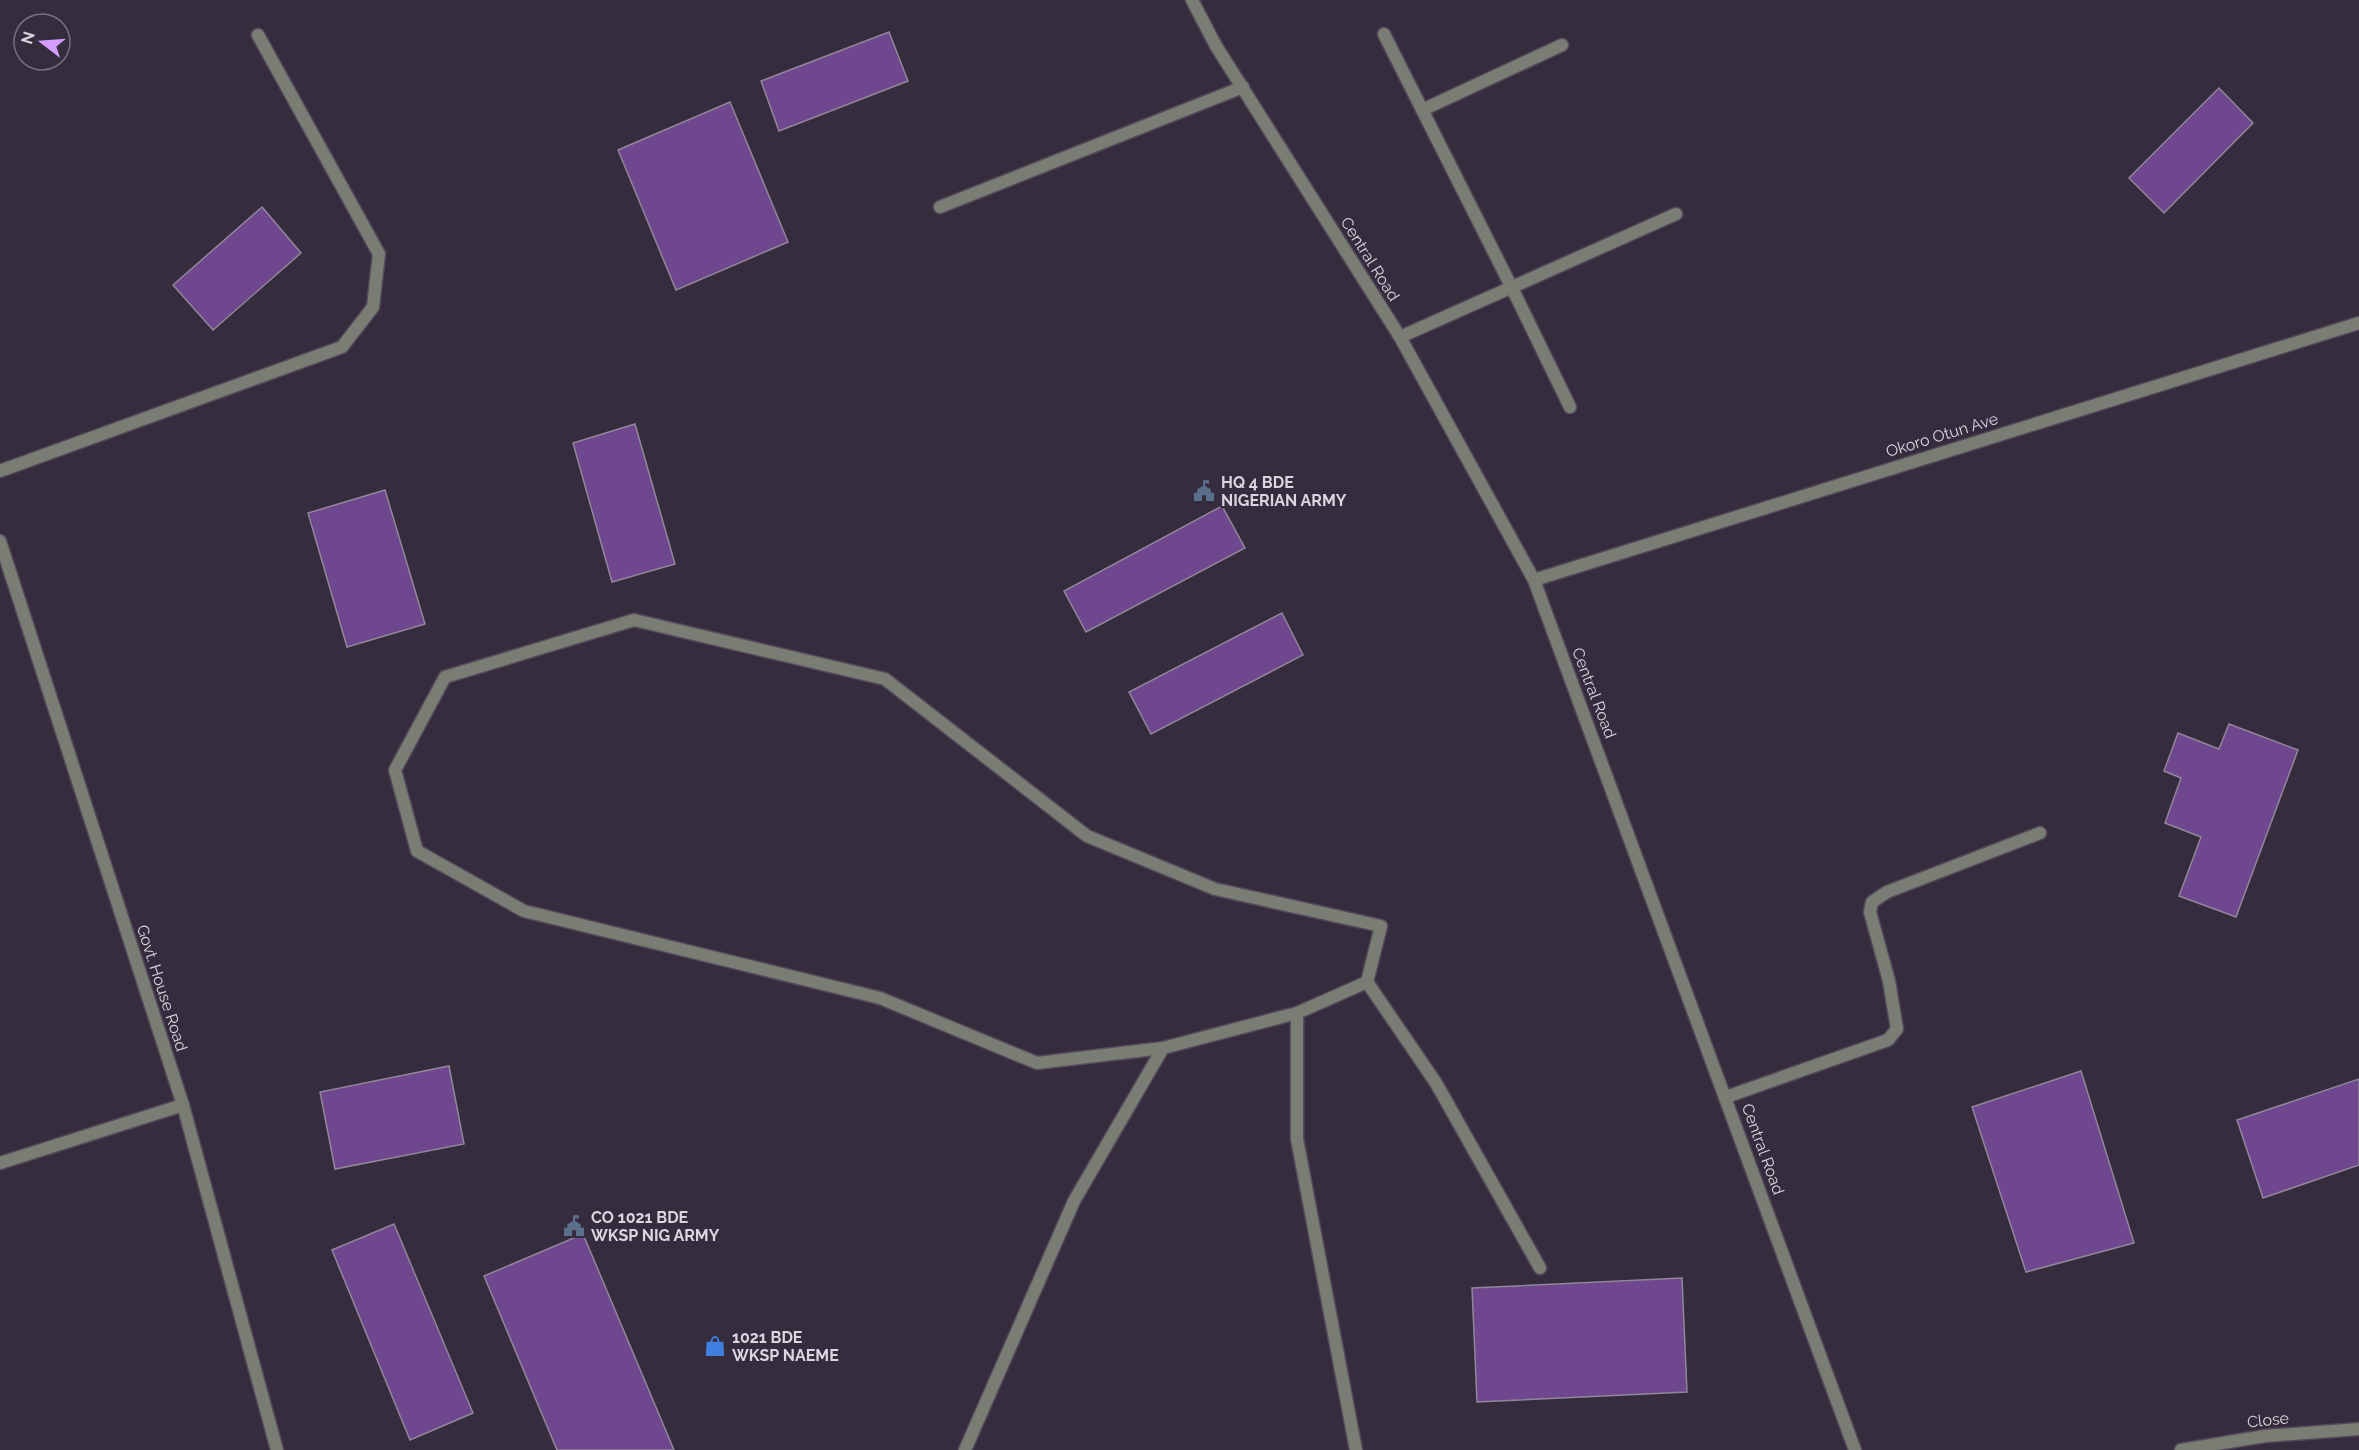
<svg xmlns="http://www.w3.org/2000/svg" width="2359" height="1450" font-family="Raleway,sans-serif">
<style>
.building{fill:#6f478e;stroke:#91869a;stroke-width:1.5}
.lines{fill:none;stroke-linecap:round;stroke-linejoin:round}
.service-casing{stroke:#534a5a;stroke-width:15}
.minor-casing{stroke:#534a5a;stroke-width:15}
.service{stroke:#7a7d74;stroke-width:12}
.minor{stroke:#7a7d74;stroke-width:12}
.labels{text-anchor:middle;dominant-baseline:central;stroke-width:4.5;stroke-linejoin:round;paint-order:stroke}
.street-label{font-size:16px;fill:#dad5df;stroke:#352c3d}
.poi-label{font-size:16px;font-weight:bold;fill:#dad5df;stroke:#352c3d;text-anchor:start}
</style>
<rect width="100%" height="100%" fill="#352c3d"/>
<g class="building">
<path d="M889 32 908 81 779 131 761 81Z"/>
<path d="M2219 88 2253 123 2164 213 2129 178Z"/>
<path d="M730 102 788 242 676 290 618 150Z"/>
<path d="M262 207 301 253 213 330 173 285Z"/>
<path d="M635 424 675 564 612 582 573 443Z"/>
<path d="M385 490 425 624 347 647 308 513Z"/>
<path d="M1222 506 1245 548 1086 632 1064 591Z"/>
<path d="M1282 613 1303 655 1151 734 1129 692Z"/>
<path d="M2229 724 2298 750 2236 917 2179 896 2201 837 2165 823 2181 778 2164 771 2178 733 2219 749Z"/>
<path d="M449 1066 464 1144 335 1169 320 1092Z"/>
<path d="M2081 1071 2134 1243 2026 1272 1972 1107Z"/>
<path d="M2359 1079V1165L2263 1198 2237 1120Z"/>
<path d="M394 1224 473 1413 410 1440 332 1250Z"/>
<path d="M583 1234 674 1450H557L484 1276Z"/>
<path d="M1682 1278 1687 1392 1477 1402 1472 1288Z"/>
</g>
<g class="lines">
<defs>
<g id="service">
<path d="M1384 34 1512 288 1570 407"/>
<path d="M1422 110 1562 45"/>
<path d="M940 207 1243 87"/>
<path d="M1400 337 1676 214"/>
<path d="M0 471 342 347 373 307 379 254 258 35"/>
<path d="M1297 1013 1163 1048 1037 1063 880 998 524 911 417 851 395 770 445 677 634 620 885 679 1087 836 1215 889 1381 926 1367 982"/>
<path d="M1726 1097 1888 1040 1897 1029 1889 981 1870 912 1872 902 1887 892 2040 833"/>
<path d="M965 1450 1074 1201 1163 1048"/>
<path d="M1356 1450 1297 1139V1013L1367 982 1436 1083 1540 1268"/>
</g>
<g id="minor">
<path d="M1192 0 1216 46 1400 337 1534 580 1855 1450"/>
<path d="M0 541 183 1105 277 1450"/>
<path d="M1534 580 2359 323"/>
<path d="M0 1163 183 1105"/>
<path d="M2181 1450 2265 1436 2359 1429"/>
</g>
</defs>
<use href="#service" class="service-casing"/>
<use href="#minor" class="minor-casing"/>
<use href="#service" class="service"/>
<use href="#minor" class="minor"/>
</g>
<defs>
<symbol id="civic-bare" viewBox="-9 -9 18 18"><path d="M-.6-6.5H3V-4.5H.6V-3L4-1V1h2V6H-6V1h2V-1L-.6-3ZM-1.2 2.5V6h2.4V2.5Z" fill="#5c6f8a" stroke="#352c3d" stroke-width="2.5" paint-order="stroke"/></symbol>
<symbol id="shop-bare" viewBox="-9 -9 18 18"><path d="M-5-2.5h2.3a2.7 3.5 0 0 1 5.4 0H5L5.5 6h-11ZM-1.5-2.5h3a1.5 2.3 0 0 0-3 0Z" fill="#3f7fe0" stroke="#352c3d" stroke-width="2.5" paint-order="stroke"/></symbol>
</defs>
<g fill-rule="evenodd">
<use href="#civic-bare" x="1189" y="476" width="30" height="30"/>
<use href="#civic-bare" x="559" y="1211" width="30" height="30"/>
<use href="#shop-bare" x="700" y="1331" width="30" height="30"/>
</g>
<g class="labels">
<g class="street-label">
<text transform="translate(1370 259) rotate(58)">Central Road</text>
<text transform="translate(1942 435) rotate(-17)">Okoro Otun Ave</text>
<text transform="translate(1594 693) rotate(69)">Central Road</text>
<text transform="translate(162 988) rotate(72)">Govt. House Road</text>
<text transform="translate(1763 1149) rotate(70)">Central Road</text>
<text transform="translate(2268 1420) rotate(-6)">Close</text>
</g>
<g class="poi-label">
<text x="1221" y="482">HQ 4 BDE<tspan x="1221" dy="18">NIGERIAN ARMY</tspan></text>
<text x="591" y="1217">CO 1021 BDE<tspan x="591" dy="18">WKSP NIG ARMY</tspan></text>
<text x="732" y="1337">1021 BDE<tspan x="732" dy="18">WKSP NAEME</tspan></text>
</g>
</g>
<g transform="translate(42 42) rotate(287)"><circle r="28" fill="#352c3d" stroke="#77707e" stroke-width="1.5"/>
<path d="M0-4.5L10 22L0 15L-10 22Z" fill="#d39cfd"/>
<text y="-9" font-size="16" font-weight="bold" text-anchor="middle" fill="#dad5df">N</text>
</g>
</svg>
